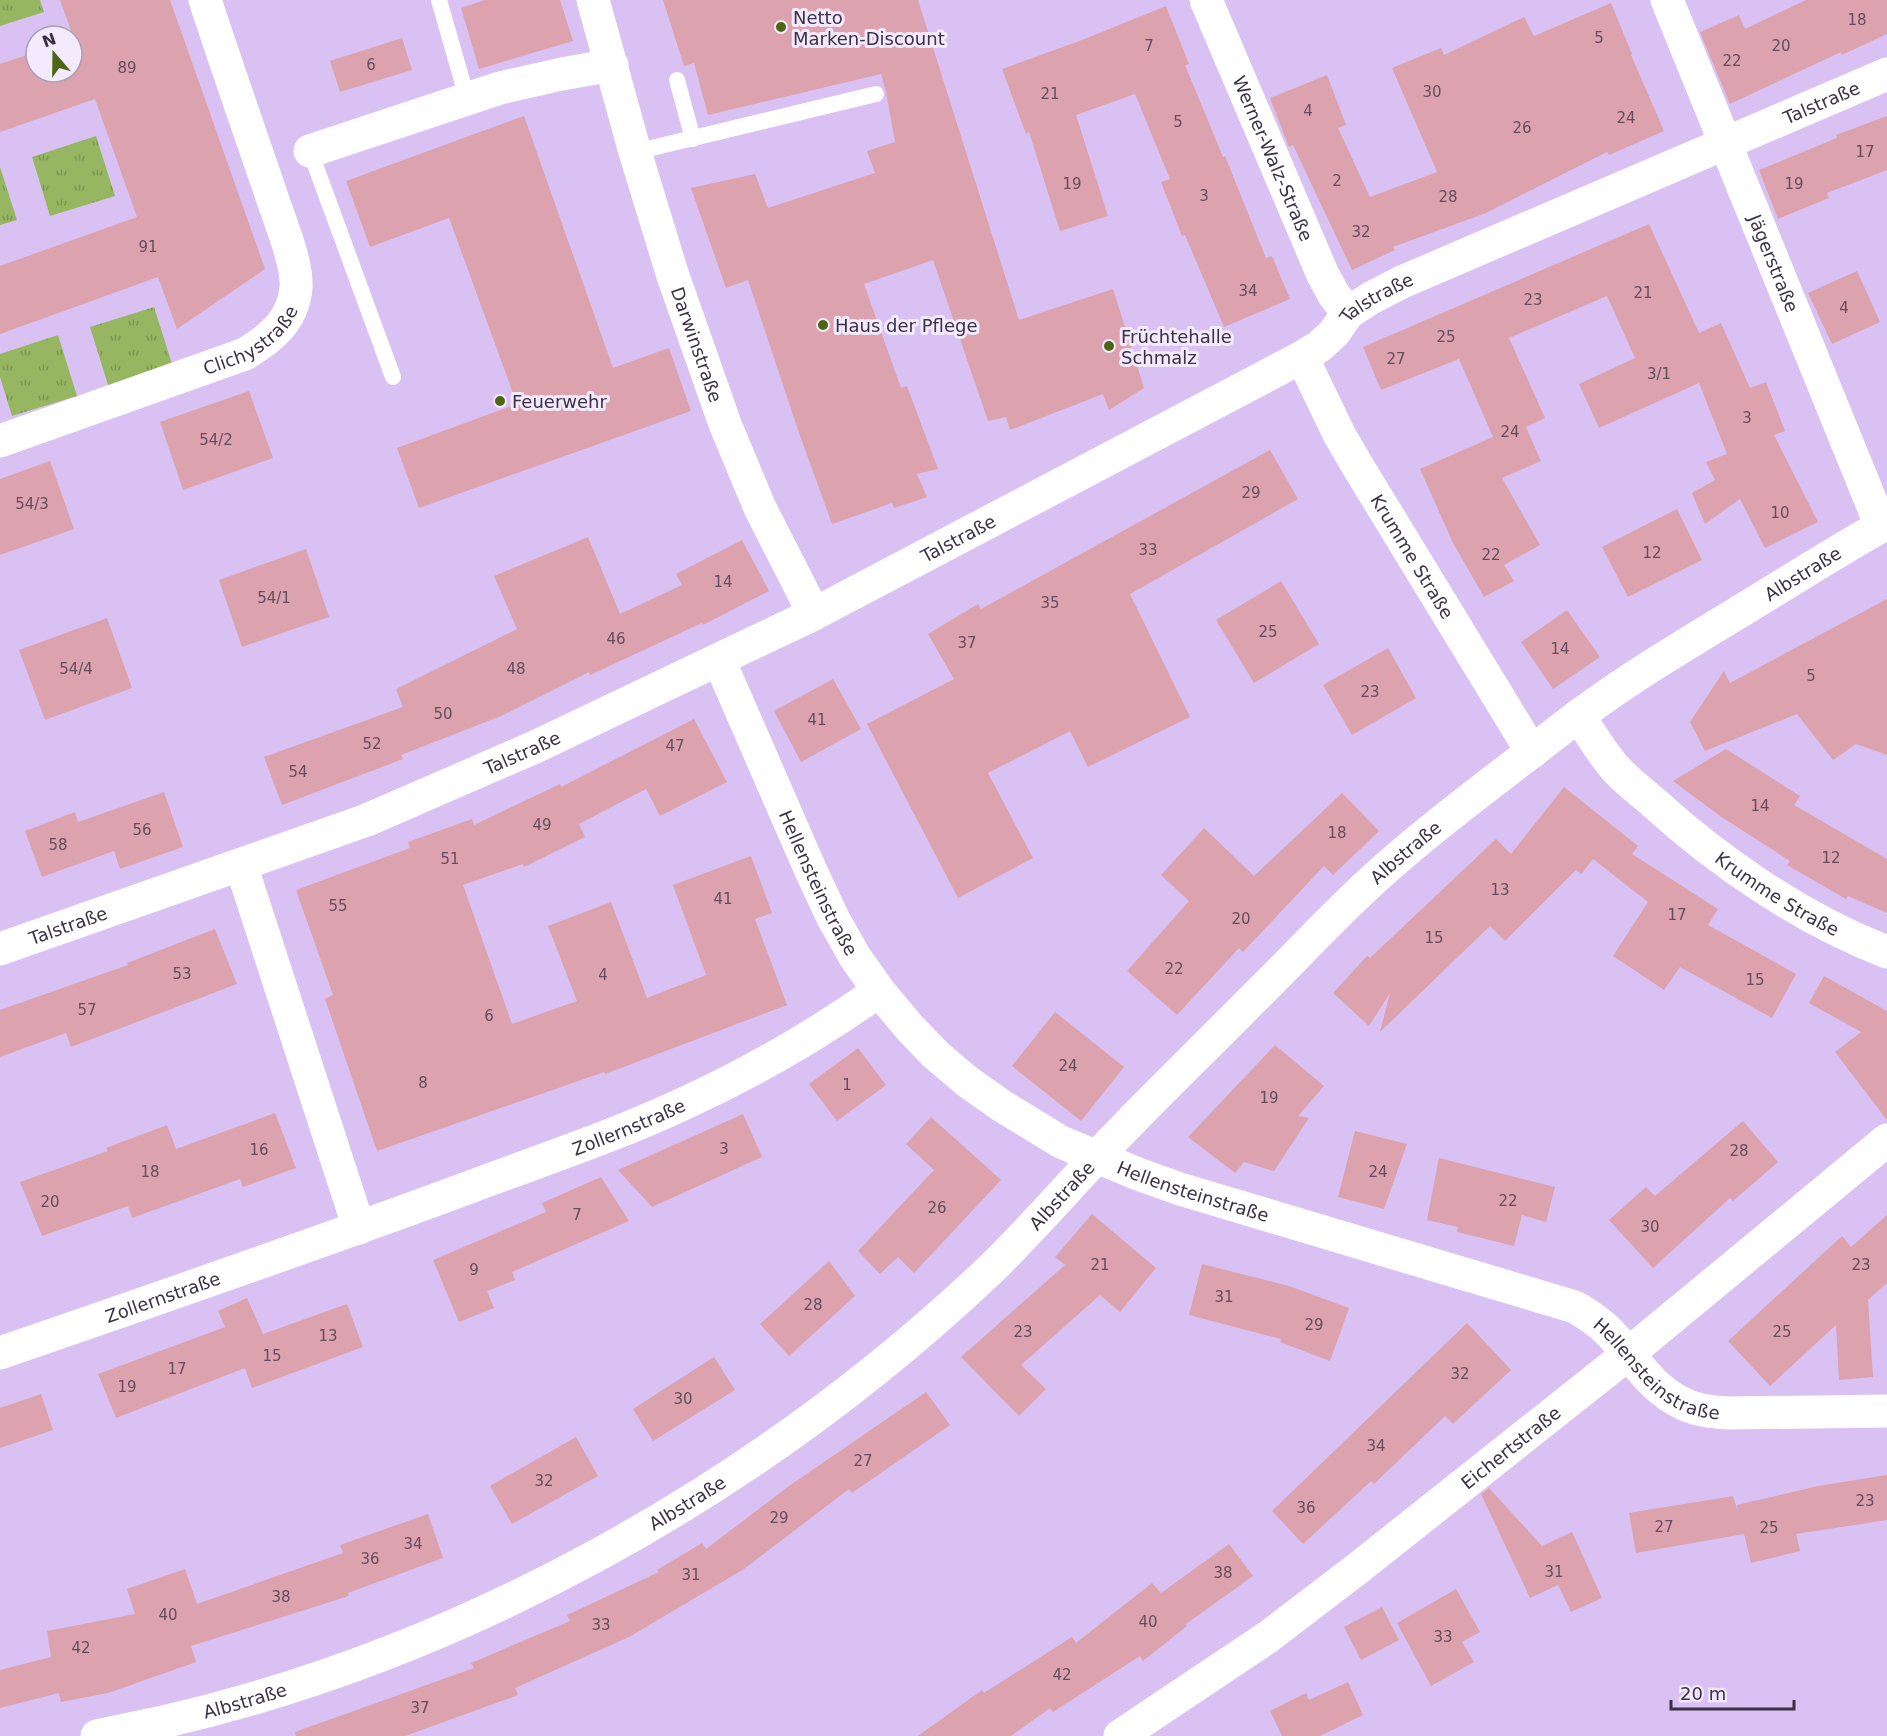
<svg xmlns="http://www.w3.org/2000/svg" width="1887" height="1736" font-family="'DejaVu Sans',sans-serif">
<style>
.grass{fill:url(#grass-tufts)}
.building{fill:#dca2ad}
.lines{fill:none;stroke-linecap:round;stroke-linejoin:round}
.service{stroke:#fff;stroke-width:16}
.minor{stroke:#fff;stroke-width:33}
.poi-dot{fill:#4d6616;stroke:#f3eafe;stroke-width:2}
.labels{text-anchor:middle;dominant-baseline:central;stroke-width:6;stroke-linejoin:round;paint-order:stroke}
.number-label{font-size:15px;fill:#634e5f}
.poi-label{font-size:18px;fill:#3b3245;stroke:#f3eafe;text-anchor:start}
.street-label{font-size:18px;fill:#3b3245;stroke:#f3eafe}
</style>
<defs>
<pattern id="grass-tufts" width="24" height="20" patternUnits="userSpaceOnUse" patternTransform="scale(1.5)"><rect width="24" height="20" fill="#97b662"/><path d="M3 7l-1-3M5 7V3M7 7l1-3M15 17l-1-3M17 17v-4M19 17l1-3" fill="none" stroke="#7c9553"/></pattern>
</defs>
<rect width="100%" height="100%" fill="#d9c2f3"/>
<g class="grass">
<path d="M0 0H40L44 12 0 26Z"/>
<path d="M96 136 115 196 50 216 32 157Z"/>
<path d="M0 167 17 220 0 225Z"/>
<path d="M154 307 173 367 109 388 90 327Z"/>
<path d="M58 335 77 396 12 416 0 377V354Z"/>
</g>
<g class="building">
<path d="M60 0H170L265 269 177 329 158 277 0 334V266L137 217 95 99 0 132V64L36 52V72H72V39H74Z"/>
<path d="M485 0H560L573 41 479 69 461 8Z"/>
<path d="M663 0H918L1019 320 1113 289 1144 388 1109 410 1103 394 1010 430 1006 417 988 421 933 260 864 284 901 388 907 386 938 469 917 474 927 497 894 508 892 503 832 524 799 433 748 280 726 288 691 188 755 174 768 208 875 173 867 151 895 142 886 92 881 74 708 115 694 63 684 66Z"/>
<path d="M1806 0H1887V34L1842 55 1841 52 1730 104 1700 32 1739 15 1745 29Z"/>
<path d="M1611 3 1632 54 1631 55 1664 131 1609 155 1607 152 1486 213 1393 247 1395 250 1352 270 1293 145 1289 147 1270 98 1327 75 1346 125 1338 128 1370 197 1437 172 1392 68 1441 48 1444 55 1524 17 1534 36Z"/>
<path d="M1166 6 1189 64 1185 65 1223 157 1225 156 1266 258 1272 256 1290 299 1224 327 1185 235 1182 236 1161 182 1170 179 1135 94 1076 115 1108 216 1060 231 1029 132 1026 134 1002 69 1082 40Z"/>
<path d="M402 38 412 70 340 92 330 61Z"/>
<path d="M524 116 613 368 669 348 691 411 419 508 397 448 517 404 449 218 370 247 346 181Z"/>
<path d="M1887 116V170L1827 193 1829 198 1778 219 1759 170 1837 138 1836 135Z"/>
<path d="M1649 224 1699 333 1721 323 1750 388 1766 382 1785 431 1774 435 1818 522 1765 548 1740 499 1705 524 1692 493 1715 480 1706 462 1727 454 1699 383 1599 428 1579 384 1635 358 1607 296 1509 338 1545 418 1526 427 1541 461 1502 478 1540 545 1504 565 1514 581 1484 597 1453 543 1420 469 1493 437 1459 359 1381 390 1363 347Z"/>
<path d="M1857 271 1880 322 1832 344 1808 293Z"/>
<path d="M249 391 273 458 183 490 160 422Z"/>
<path d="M1270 450 1298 499 1130 594 1190 717 1088 767 1070 731 988 773 1033 858 958 898 867 724 954 679 928 634 978 604 981 609Z"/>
<path d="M50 461 74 529 0 555V479Z"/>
<path d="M1677 509 1702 560 1628 597 1602 547Z"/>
<path d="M588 537 620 614 682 585 676 574 742 540 769 591 703 625 702 623 590 675 589 672 501 716 401 755 403 759 282 805 264 757 403 707 396 689 517 629 494 576Z"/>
<path d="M306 549 329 617 242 647 219 580Z"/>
<path d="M1281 581 1319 644 1254 683 1216 620Z"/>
<path d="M1887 599V755L1856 744 1833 760 1797 714 1705 751 1690 722 1724 671 1730 683Z"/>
<path d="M1567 610 1600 657 1553 689 1521 642Z"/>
<path d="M107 618 132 688 45 720 19 650Z"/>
<path d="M1388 648 1416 698 1352 735 1323 685Z"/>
<path d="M833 679 861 729 801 762 774 711Z"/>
<path d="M694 719 727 782 660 816 646 789 579 824 585 837 524 867 523 864 463 885 512 1024 577 1001 548 926 611 902 647 998 706 975 673 885 751 856 772 913 755 919 787 1005 605 1074 604 1072 377 1151 325 999 333 995 296 890 410 848 408 842 472 819 474 825 560 784 561 787Z"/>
<path d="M1726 749 1800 796 1794 805 1887 859V913L1848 896 1846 899 1787 865 1790 861 1720 816 1673 781Z"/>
<path d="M1564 787 1638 846 1632 854 1718 909 1708 925 1796 974 1772 1018 1680 967 1664 990 1613 956 1648 902 1593 859 1581 874 1576 870 1505 941 1490 926 1380 1032 1390 993 1369 1026 1333 993 1367 956 1370 958 1496 839 1511 854Z"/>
<path d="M164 792 183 847 120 869 114 851 42 877 25 831 75 812 78 822Z"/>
<path d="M1342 793 1379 831 1333 875 1324 866 1243 952 1239 948 1177 1015 1127 971 1189 901 1161 875 1204 828 1254 876Z"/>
<path d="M215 929 237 984 71 1047 66 1033 0 1057V1010L128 965 127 963Z"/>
<path d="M1824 976 1887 1011V1120L1835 1052 1861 1032 1809 1003Z"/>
<path d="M1055 1012 1124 1067 1081 1121 1012 1066Z"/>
<path d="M1275 1045 1324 1086 1298 1116 1309 1118 1274 1171 1244 1162 1235 1173 1188 1137Z"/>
<path d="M858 1048 886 1085 837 1121 809 1084Z"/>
<path d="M275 1113 296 1168 243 1187 240 1179 132 1218 128 1206 42 1236 20 1182 108 1151 106 1148 167 1125 176 1149Z"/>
<path d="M743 1114 762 1157 652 1207 618 1170Z"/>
<path d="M931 1117 1001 1180 914 1273 898 1257 880 1274 858 1251 934 1170 906 1144Z"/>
<path d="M1743 1121 1778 1162 1733 1201 1730 1198 1653 1268 1609 1220 1646 1187 1655 1196Z"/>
<path d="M1355 1131 1407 1144 1384 1209 1338 1197Z"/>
<path d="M1439 1158 1555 1187 1546 1222 1522 1215 1514 1246 1457 1232 1458 1227 1427 1220Z"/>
<path d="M601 1177 629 1221 512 1272 515 1280 487 1291 494 1308 459 1322 433 1260 546 1212 542 1203Z"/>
<path d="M1092 1214 1156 1268 1120 1312 1100 1295 1021 1365 1046 1389 1019 1416 961 1357 1065 1265 1055 1257Z"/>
<path d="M1887 1215V1283L1868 1300 1873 1377 1839 1380 1836 1325 1770 1386 1728 1341 1842 1236 1851 1247Z"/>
<path d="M829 1261 855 1296 789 1356 760 1324Z"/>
<path d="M1202 1264 1289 1286 1349 1308 1330 1361 1280 1342 1281 1339 1189 1315Z"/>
<path d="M247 1298 263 1334 347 1304 363 1347 252 1388 245 1368 116 1418 98 1374 225 1327 218 1311Z"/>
<path d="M1467 1323 1511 1370 1453 1424 1445 1416 1374 1484 1371 1481 1303 1544 1272 1511Z"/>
<path d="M714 1357 735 1390 653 1441 633 1409Z"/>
<path d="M926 1392 950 1425 852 1493 849 1489 744 1569 629 1637 515 1688 518 1695 405 1736H296L295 1732 474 1668 471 1663 570 1621 567 1615 659 1572 657 1570 702 1543 706 1549 789 1486Z"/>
<path d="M41 1394 53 1430 0 1448V1408Z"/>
<path d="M576 1437 598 1476 512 1524 490 1486Z"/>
<path d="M1887 1475V1520L1796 1534 1800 1551 1751 1563 1744 1534 1636 1553 1629 1513 1733 1496 1739 1515 1737 1505 1818 1486Z"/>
<path d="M1489 1488 1542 1546 1572 1532 1602 1598 1571 1612 1558 1585 1530 1598 1481 1494Z"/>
<path d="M428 1514 443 1558 348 1593 349 1596 191 1646 196 1662 108 1693 61 1702 59 1693 0 1708V1670L51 1657 47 1631 135 1614 127 1589 185 1569 197 1604 343 1553 340 1545Z"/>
<path d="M1229 1544 1253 1576 1186 1624 1187 1626 1143 1661 1140 1656 1053 1712 1050 1708 1011 1736H918L982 1690 984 1693 1072 1637 1076 1643 1152 1583 1161 1593Z"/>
<path d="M1456 1589 1480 1632 1462 1642 1474 1662 1431 1686 1397 1623Z"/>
<path d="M1382 1607 1399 1640 1361 1660 1344 1627Z"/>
<path d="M1348 1682 1363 1715 1320 1736H1282L1270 1711 1306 1693 1309 1700Z"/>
</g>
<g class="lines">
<g class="service">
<path d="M439 0 467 98"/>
<path d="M677 80 693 139"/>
<path d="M310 151 393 377"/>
<path d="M635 152 876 94"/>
</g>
<g class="minor">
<path id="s1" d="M593 0 635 152 672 273 725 424 760 508 814 614"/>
<path id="s2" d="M1206 0 1323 275 1334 295 1348 313"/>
<path id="s3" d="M1667 0 1881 526"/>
<path d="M310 151 500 88 562 74 612 65"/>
<path id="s4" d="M1302 357 1339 434 1357 465 1532 752"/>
<path id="s5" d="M0 441 245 354C271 338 293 321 296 288 298 262 278 217 270 191 248 127 226 64 205 0"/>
<path id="s6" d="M719 660 811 871 833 918 855 957 879 991 910 1028 936 1055 968 1082 1002 1106 1061 1142 1138 1174 1180 1189 1575 1307C1587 1314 1598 1321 1608 1331 1633 1356 1651 1390 1684 1404 1698 1411 1714 1412 1729 1413L1887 1411"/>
<path id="s7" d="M1579 715C1590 734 1601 751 1615 768 1626 780 1640 791 1653 802 1720 863 1802 919 1887 952"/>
<path d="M241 865 359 1228"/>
<path id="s8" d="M0 949 367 820 535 747 814 614 1302 357 1320 346 1334 333 1348 313 1371 298 1402 282 1887 74"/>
<path id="s9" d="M0 1353C157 1299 314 1245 470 1187 542 1160 615 1136 685 1103 753 1072 818 1034 879 991"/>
<path d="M97 1736 149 1725"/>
<path id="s10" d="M150 1736 149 1725C460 1657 760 1488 991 1269 1027 1234 1060 1196 1094 1160 1145 1105 1200 1053 1253 999 1294 959 1333 916 1375 878 1420 837 1469 800 1517 763 1537 748 1557 732 1577 717 1632 676 1691 641 1749 606 1795 578 1840 549 1887 523"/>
<path id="s11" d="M1120 1736 1268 1637 1357 1569 1628 1354 1887 1140"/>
</g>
</g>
<g class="poi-dot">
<circle cx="781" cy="27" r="6"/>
<circle cx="823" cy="325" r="6"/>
<circle cx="1109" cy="346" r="6"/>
<circle cx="500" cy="401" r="6"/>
</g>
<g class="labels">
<g class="number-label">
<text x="1857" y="20">18</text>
<text x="1599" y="38">5</text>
<text x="1149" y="46">7</text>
<text x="1781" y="46">20</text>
<text x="1732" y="61">22</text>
<text x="371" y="65">6</text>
<text x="127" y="68">89</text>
<text x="1432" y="92">30</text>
<text x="1050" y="94">21</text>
<text x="1308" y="111">4</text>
<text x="1626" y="118">24</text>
<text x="1178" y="122">5</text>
<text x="1522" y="128">26</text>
<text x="1865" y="152">17</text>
<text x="1337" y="181">2</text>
<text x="1072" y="184">19</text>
<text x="1794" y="184">19</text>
<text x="1204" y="196">3</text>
<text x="1448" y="197">28</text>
<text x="1361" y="232">32</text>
<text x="148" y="247">91</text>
<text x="1248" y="291">34</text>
<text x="1643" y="293">21</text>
<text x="1533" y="300">23</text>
<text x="1844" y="308">4</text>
<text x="1446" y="337">25</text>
<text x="1396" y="359">27</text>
<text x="1659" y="374">3/1</text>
<text x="1747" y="418">3</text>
<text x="1510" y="432">24</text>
<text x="216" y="440">54/2</text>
<text x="1251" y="493">29</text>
<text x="32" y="504">54/3</text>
<text x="1780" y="513">10</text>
<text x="1148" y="550">33</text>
<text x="1652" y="553">12</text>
<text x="1491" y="555">22</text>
<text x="723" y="582">14</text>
<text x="274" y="598">54/1</text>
<text x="1050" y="603">35</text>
<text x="1268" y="632">25</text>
<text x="616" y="639">46</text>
<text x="967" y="643">37</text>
<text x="1560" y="649">14</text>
<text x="76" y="669">54/4</text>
<text x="516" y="669">48</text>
<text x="1811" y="676">5</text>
<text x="1370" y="692">23</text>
<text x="443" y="714">50</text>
<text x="817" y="720">41</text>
<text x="372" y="744">52</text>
<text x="675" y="746">47</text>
<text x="298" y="772">54</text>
<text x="1760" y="806">14</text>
<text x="542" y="825">49</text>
<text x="142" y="830">56</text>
<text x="1337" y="833">18</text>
<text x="58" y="845">58</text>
<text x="1831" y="858">12</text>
<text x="450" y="859">51</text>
<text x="1500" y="890">13</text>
<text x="723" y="899">41</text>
<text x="338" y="906">55</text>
<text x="1677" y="915">17</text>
<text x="1241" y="919">20</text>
<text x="1434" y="938">15</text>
<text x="1174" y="969">22</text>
<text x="182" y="974">53</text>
<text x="603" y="975">4</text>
<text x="1755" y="980">15</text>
<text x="87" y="1010">57</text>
<text x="489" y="1016">6</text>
<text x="1068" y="1066">24</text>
<text x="423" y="1083">8</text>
<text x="847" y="1085">1</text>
<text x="1269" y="1098">19</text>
<text x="724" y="1149">3</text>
<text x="259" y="1150">16</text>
<text x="1739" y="1151">28</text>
<text x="150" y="1172">18</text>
<text x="1378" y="1172">24</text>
<text x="1508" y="1201">22</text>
<text x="50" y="1202">20</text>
<text x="937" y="1208">26</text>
<text x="577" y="1215">7</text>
<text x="1650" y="1227">30</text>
<text x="1100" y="1265">21</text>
<text x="1861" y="1265">23</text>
<text x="474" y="1270">9</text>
<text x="1224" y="1297">31</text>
<text x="813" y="1305">28</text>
<text x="1314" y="1325">29</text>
<text x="1023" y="1332">23</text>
<text x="1782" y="1332">25</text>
<text x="328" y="1336">13</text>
<text x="272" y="1356">15</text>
<text x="177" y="1369">17</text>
<text x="1460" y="1374">32</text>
<text x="127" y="1387">19</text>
<text x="683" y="1399">30</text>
<text x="1376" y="1446">34</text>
<text x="863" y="1461">27</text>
<text x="544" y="1481">32</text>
<text x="1865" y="1501">23</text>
<text x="1306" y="1508">36</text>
<text x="779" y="1518">29</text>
<text x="1664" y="1527">27</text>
<text x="1769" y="1528">25</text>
<text x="413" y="1544">34</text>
<text x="370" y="1559">36</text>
<text x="1554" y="1572">31</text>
<text x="1223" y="1573">38</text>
<text x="691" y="1575">31</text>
<text x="281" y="1597">38</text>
<text x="168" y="1615">40</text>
<text x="1148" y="1622">40</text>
<text x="601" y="1625">33</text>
<text x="1443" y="1637">33</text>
<text x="81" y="1648">42</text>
<text x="1062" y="1675">42</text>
<text x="420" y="1708">37</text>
</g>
<g class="poi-label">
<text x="793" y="17">Netto<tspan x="793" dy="21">Marken-Discount</tspan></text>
<text x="835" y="325">Haus der Pflege</text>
<text x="1121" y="336">Früchtehalle<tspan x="1121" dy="21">Schmalz</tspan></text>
<text x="512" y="401">Feuerwehr</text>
</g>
<g class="street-label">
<text stroke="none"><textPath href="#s8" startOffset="2016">Talstraße</textPath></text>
<text stroke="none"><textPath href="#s2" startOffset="172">Werner-Walz-Straße</textPath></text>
<text stroke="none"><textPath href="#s3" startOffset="284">Jägerstraße</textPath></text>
<text stroke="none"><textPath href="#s8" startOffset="1530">Talstraße</textPath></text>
<text stroke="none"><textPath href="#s5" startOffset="272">Clichystraße</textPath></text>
<text stroke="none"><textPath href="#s1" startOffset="360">Darwinstraße</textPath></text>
<text stroke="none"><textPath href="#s8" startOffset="1044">Talstraße</textPath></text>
<text stroke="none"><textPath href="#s4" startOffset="228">Krumme Straße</textPath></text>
<text stroke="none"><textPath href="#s10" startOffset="2054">Albstraße</textPath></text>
<text stroke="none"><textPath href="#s8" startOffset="558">Talstraße</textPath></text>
<text stroke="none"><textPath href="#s10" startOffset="1568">Albstraße</textPath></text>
<text stroke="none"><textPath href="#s6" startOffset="244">Hellensteinstraße</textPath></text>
<text stroke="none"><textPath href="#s7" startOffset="270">Krumme Straße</textPath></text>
<text stroke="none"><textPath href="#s8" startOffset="72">Talstraße</textPath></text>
<text stroke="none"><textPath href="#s9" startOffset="668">Zollernstraße</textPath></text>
<text stroke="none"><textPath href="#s6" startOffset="748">Hellensteinstraße</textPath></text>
<text stroke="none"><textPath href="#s10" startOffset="1082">Albstraße</textPath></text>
<text stroke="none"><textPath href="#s9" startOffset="172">Zollernstraße</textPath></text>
<text stroke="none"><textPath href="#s6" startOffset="1252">Hellensteinstraße</textPath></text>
<text stroke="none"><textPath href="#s11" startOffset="486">Eichertstraße</textPath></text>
<text stroke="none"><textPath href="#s10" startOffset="596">Albstraße</textPath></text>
<text stroke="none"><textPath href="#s10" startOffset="110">Albstraße</textPath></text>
</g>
</g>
<g transform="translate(54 54) rotate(340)"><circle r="28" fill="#f3eafe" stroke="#a9a0b4" stroke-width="1.5"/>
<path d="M0-4.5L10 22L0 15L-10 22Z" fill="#4d6616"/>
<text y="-9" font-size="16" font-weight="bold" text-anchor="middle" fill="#3b3245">N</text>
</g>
<path d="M1671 1700v9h123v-9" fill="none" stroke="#3b3245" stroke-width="3"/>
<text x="1680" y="1700" font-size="18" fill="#3b3245" stroke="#f3eafe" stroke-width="4.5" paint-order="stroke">20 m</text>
</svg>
